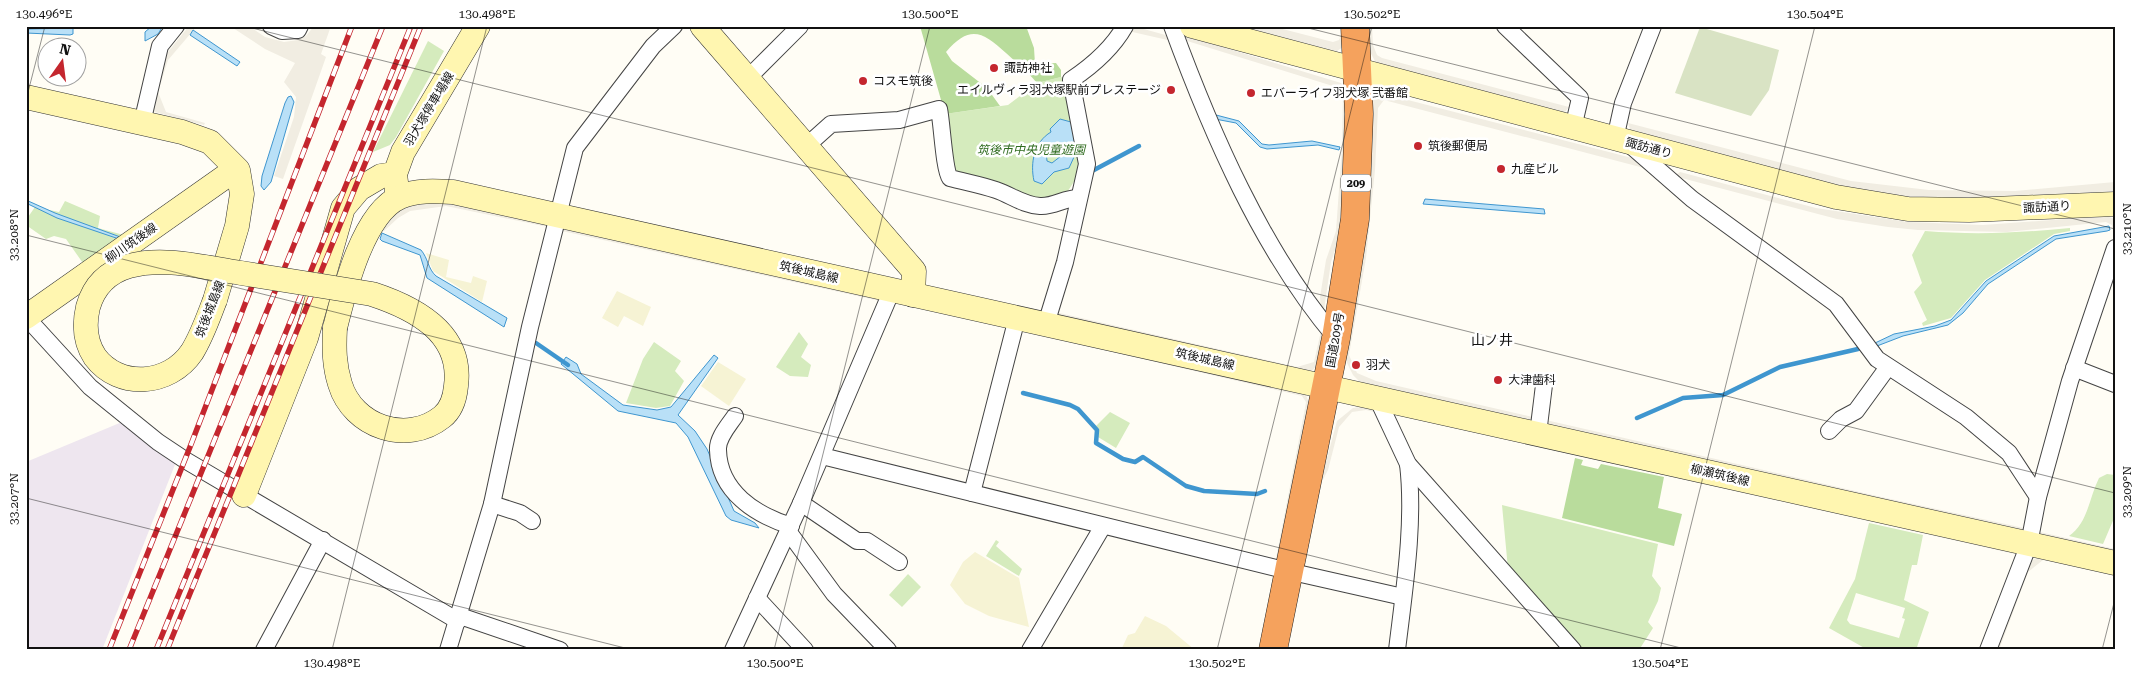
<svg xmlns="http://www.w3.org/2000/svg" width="2141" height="676" font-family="'Roboto Serif','Noto Sans JP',serif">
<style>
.industrial{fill:#eee6ef}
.farmland{fill:#f6f3d4}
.green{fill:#d5ebbd;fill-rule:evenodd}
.forest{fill:#b9dc9c}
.cemetery{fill:#d9e3c4}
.plaza{fill:#f1ede2}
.water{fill:#b9e0f7;stroke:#3f96cf;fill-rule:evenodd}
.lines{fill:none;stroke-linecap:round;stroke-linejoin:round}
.stream{stroke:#3f96cf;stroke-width:4.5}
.street-casing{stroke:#444;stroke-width:18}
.secondary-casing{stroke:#333;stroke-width:25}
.highway-casing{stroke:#222;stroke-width:29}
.street{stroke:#fff;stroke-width:16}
.secondary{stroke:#fff6b0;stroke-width:24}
.highway{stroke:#f5a25d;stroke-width:28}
.rail-casing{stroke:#c4262e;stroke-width:5.5}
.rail{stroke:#fff;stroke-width:4;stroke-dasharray:11;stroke-linecap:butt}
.secondary-bridge-casing{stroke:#333;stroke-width:25;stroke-linecap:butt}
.secondary-bridge{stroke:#fff6b0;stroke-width:24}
.ticks{fill:none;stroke:#111;stroke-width:1;stroke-opacity:0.45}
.poi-dot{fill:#c4262e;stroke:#fff;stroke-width:2}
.labels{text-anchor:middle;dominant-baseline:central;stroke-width:5;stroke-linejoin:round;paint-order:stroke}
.shield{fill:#fff;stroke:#585858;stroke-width:1}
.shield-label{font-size:11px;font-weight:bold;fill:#111}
.poi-label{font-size:12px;fill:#111;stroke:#fff;text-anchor:start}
.street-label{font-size:12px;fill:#111;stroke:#fff}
.park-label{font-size:12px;font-style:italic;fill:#2f6b1f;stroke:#fff}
.neighbourhood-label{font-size:14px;fill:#111;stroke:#fff}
.neatline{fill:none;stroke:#111;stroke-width:2}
.ticks-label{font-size:12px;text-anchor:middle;fill:#111}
</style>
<rect width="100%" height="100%" fill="#fffdf5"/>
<path class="industrial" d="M122 422 176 462 102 650H26V462Z"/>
<g class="farmland">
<path d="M426 253 449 260 446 277 471 283 473 276 487 281 482 302 433 271Z"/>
<path d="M617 291 651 307 643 326 624 316 618 327 602 318Z"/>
<path d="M718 362 746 379 729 406 701 386Z"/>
<path d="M975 552 1019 578 1029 627 989 616 965 604 950 585 963 562Z"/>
<path d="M1145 616 1166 626 1195 650 1122 648 1128 635 1135 633Z"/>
</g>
<g class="green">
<path d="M428 41 444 51 396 137 390 145 373 152Z"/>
<path d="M1061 77 1068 80 1084 166 1066 194 1041 203 962 177 954 169 945 114 1008 105 1037 83Z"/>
<path d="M65 201 100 216 98 228 131 237 85 266 66 239 54 236 46 239 26 225V220L35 207 59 212Z"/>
<path d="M2070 228V231L2054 234 1985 280 1951 318 1923 326 1922 323 1927 320 1914 292 1922 283 1912 255 1925 231C1974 235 2021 233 2070 228Z"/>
<path d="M799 332 808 344 801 357 811 365 808 377 790 376 776 367Z"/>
<path d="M654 342 681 361 675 371 684 381 670 406 656 408 626 403 643 359Z"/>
<path d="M1110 412 1130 423 1116 448 1098 437 1099 429 1096 426Z"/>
<path d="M2107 474 2115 475V516L2103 544 2069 536C2088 523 2089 498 2099 478Z"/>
<path d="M1502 505 1658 544 1652 576 1661 588 1658 601 1648 622 1653 628 1639 650H1581L1508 569Z"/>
<path d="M1869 523 1923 535 1917 565H1912L1904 600 1929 612 1916 650H1868L1829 628 1855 579ZM1856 593 1905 608 1902 618 1905 619 1899 638 1850 624 1847 620Z"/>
<path d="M996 540 999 542 996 546 1022 569 1019 576 986 556Z"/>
<path d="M908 574 921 587 902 607 889 595Z"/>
</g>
<g class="forest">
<path d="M920 26H1026L1034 48 1035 64 1056 63 1061 70V77L1037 83C1028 72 1017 63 1006 53 983 32 970 24 946 52L952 61 987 88 1000 106 945 114Z"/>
<path d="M1575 458 1583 460 1581 465 1598 469 1601 464 1664 477 1658 508 1682 514 1674 546 1562 518Z"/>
</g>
<path class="cemetery" d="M1700 27 1779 50 1769 90 1751 116 1675 93Z"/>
<g class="plaza">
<path d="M189 26H197L168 60 158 92 166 112 205 123 204 125 151 111 164 57Z"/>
<path d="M230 26H249L265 37 284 42 298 40 306 36 314 26H331L321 54 326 57 283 179 274 176 294 117 296 97 284 82 295 63 265 49Z"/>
<path d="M1133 26 1169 36 1172 41 1128 31Z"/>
<path d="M1240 26H1271L1333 42 1339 40 1343 30V47L1337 51 1332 50Z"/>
<path d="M1366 26H1372L1373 45 1377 55 1382 58 1569 107 1564 113 1376 63 1367 46Z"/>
<path d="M1186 36 1341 83 1347 90 1341 232 1331 262 1324 310 1321 312 1320 297 1326 260 1336 231 1342 147 1343 92 1336 87 1184 40Z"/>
<path d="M1377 92 1632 158 1644 168 1384 100 1378 108 1375 170 1366 258 1349 355 1357 373 1376 381 1877 496 2024 528 2022 531 1365 384 1358 380 1353 375 1345 359 1368 99Z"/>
<path d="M1628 123 1851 181 1929 190 2015 191 2115 182V191L2015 199H1933L1888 195 1854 190 1631 132Z"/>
<path d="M1680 172 1816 208 1908 222 1983 225 2106 216 2115 219V226L2113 230 2112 225 2106 222 2007 232 1918 230 1888 227 1837 219 1674 176Z"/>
<path d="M441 200 546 222 548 227 446 206 410 211 398 218 384 231 379 230 398 210 411 205Z"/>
<path d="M563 228 879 297 880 301 562 231Z"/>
<path d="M1055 312 1297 367 1314 362 1321 331 1323 334 1319 361 1313 370 1308 371 1056 317Z"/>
<path d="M1024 328 1305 393 1310 405 1281 561 1275 564 1305 408 1306 402 1302 396 1022 331Z"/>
<path d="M1368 406 1374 412 1366 410 1352 412 1339 427 1328 470 1316 493 1315 488 1324 469 1337 421 1353 408Z"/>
<path d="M1399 412 2016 549 2015 554 1396 415Z"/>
<path d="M2040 532 2115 549V554L2041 537Z"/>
<path d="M2038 557 2115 571V576L2043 560 2028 572 1999 650H1995L2028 563Z"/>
</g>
<g class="water">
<path d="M152 26H163L158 34 145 41V32Z"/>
<path d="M73 28V34L70 35 26 33V29H29Z"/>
<path d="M193 30 240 62 237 66 190 35Z"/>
<path d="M291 96 294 102 271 182 264 190 261 186 262 176 285 103 288 97Z"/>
<path d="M1216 115 1239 121 1262 144 1269 145 1312 141 1340 147 1339 150 1318 145 1267 149 1260 147 1236 123 1215 119Z"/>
<path d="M1060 119 1071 122 1073 126 1075 148 1074 157 1069 168 1054 172 1042 184 1034 181C1030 163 1034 142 1051 132L1050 129ZM1056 146 1061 156 1052 163 1047 161C1046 153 1047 148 1056 146Z"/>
<path d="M1425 199 1544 209 1545 214 1423 204Z"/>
<path d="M26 200 55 213 123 238 122 240 57 218 26 203Z"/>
<path d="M2109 226 2110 230 2107 231 2056 239 1988 284 1963 313 1948 325 1903 336 1877 346 1875 343 1894 334 1935 326 1951 320 1986 281 2054 236Z"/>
<path d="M382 233 421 250C428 258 428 269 436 276L507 318 504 327 427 278 420 255 382 241 380 239Z"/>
<path d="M714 355 718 358 678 415 695 431 707 449 734 511 755 523 759 528 731 520 726 516 688 437 676 423 618 411 561 364 566 357 577 364 581 374 623 405 657 410 671 407Z"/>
</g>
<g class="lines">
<g class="stream">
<path d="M1094 170 1139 146"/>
<path d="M536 343 568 365"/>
<path d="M1023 393 1070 405 1078 409 1097 430 1096 443 1123 459 1135 462 1143 457 1186 486 1204 491 1257 494 1265 491"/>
<path d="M1637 418 1683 398 1723 395 1780 367 1858 349"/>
</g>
<defs>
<g id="street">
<path d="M271 26 282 31 298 30 300 26"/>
<path d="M1172 26C1211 132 1262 251 1336 338"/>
<path d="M1505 26 1580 98 1573 128"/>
<path d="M753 73 800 26"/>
<path d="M142 123 160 46 176 26"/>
<path d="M1615 139 1623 103 1653 26"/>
<path d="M812 141 831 124 899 120 939 109C942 123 944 170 950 178 965 182 981 185 996 190 1011 195 1023 205 1040 206 1054 207 1064 198 1078 198"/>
<path d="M1629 144 1692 199 1836 304 1877 359 1966 417 2009 453 2038 497"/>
<path d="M26 317 90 387 158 442 185 460 458 621"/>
<path d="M1046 324 1065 262 1087 164 1071 80C1092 66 1112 49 1125 26"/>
<path d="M2074 368 2115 384"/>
<path d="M1377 398 1408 464 1573 650"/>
<path d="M735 416C729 425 717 438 718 450 719 492 756 515 791 526"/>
<path d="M1829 431 1841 419 1856 411 1888 367"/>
<path d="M1538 434 1544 385"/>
<path d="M822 456 1288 571 1403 597"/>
<path d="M972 493 1017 318"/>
<path d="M801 503 857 541H867L899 562"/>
<path d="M492 504 520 513 532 521"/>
<path d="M788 531 834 594 888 650"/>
<path d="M757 598 805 650"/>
<path d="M460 616 560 650"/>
<path d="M264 650 323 540"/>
<path d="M448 650 492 504 530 327 575 148 653 46 674 26"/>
<path d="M733 650 801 503 892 290"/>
<path d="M1030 650 1103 526"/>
<path d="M1397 650C1404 591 1415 523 1408 464"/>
<path d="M1988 650 2029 544 2038 497 2070 381 2115 248"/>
</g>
<g id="secondary">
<path d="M702 26 914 271 913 295"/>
<path d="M1192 26 1836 197 1908 209 1969 210 2115 204"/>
<path d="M26 97 182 132 210 142 238 170 242 194 237 226 215 300"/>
<path d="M397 191 395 174 403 152 478 26"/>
<path d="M26 317 236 169"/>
<path d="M335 328C344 292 363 213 400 197 417 190 434 191 453 192L2115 563"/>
<path d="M244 495 306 338 343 208 359 189 381 176 395 174"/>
</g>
<path id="highway" d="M1273 650 1336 338 1355 219 1359 114 1355 26"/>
</defs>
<use href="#street" class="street-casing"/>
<use href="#secondary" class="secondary-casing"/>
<use href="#highway" class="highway-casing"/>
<use href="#street" class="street"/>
<use href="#secondary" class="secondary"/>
<use href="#highway" class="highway"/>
<defs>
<g id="rail">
<path d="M109 650 190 447 352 26"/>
<path d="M129 650 383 26"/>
<path d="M156 650 411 26"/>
<path d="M167 650 421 26"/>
</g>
</defs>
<use href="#rail" class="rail-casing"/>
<use href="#rail" class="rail"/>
<defs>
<path id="secondary-bridge" d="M215 300C208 318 202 336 192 352 169 386 119 389 95 357 85 342 84 324 88 307 94 286 108 272 129 266 164 256 206 268 241 273 285 280 329 287 372 294 415 308 463 333 456 386 455 397 451 410 442 417 407 445 353 427 340 384 334 365 334 348 335 328"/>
</defs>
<use href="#secondary-bridge" class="secondary-bridge-casing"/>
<use href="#secondary-bridge" class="secondary-bridge"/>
</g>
<path class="ticks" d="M244 26 2115 493M1300 26 2115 229M26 100 45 26M26 235 1689 650M26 498 633 650M332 650 487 26M774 650 930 26M1217 650 1372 26M1660 650 1815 26M2102 650 2115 599"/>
<g class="poi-dot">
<circle cx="994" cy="68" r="5"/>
<circle cx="863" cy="81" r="5"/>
<circle cx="1171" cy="90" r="5"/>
<circle cx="1251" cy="93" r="5"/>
<circle cx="1418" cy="146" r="5"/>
<circle cx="1501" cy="169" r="5"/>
<circle cx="1356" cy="365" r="5"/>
<circle cx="1498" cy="380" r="5"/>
</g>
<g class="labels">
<rect class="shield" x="1341" y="174.5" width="30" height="17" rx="4"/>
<g class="shield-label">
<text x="1356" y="183">209</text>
</g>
<g class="poi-label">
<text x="1004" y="68">諏訪神社</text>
<text x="873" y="81">コスモ筑後</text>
<text x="1161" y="90" text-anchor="end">エイルヴィラ羽犬塚駅前プレステージ</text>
<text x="1261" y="93">エバーライフ羽犬塚 弐番館</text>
<text x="1428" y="146">筑後郵便局</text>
<text x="1511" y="169">九産ビル</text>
<text x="1366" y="365">羽犬</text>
<text x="1508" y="380">大津歯科</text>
</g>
<g class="street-label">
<text transform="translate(429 109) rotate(-59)">羽犬塚停車場線</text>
<text transform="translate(1649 148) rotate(15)">諏訪通り</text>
<text transform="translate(2047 207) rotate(-3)">諏訪通り</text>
<text transform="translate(131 243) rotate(-35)">柳川筑後線</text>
<text transform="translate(809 272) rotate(13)">筑後城島線</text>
<text transform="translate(210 309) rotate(-69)">筑後城島線</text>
<text transform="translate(1335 340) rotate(-80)">国道209号</text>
<text transform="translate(1205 359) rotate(13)">筑後城島線</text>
<text transform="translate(1720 475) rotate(13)">柳瀬筑後線</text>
</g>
<g class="park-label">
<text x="1031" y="150">筑後市中央児童遊園</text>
</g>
<g class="neighbourhood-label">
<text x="1492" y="340">山ノ井</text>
</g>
</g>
<rect width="2141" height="676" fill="none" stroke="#ffffff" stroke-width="55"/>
<g transform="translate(62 62) rotate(14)"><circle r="24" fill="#ffffff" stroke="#a0a0a0"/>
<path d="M0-4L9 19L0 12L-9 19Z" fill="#c4262e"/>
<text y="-8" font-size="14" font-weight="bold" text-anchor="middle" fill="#111111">N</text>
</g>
<rect x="28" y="28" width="2086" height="620" class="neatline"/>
<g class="ticks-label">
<text x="44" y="18">130.496°E</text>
<text x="487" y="18">130.498°E</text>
<text x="930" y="18">130.500°E</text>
<text x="1372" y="18">130.502°E</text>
<text x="1815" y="18">130.504°E</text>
<text transform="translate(2127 229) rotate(-90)" y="4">33.210°N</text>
<text transform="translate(14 235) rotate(-90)" y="4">33.208°N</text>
<text transform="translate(2127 492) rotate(-90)" y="4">33.209°N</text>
<text transform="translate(14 499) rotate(-90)" y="4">33.207°N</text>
<text x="332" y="667">130.498°E</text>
<text x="775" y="667">130.500°E</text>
<text x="1217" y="667">130.502°E</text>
<text x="1660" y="667">130.504°E</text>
</g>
</svg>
